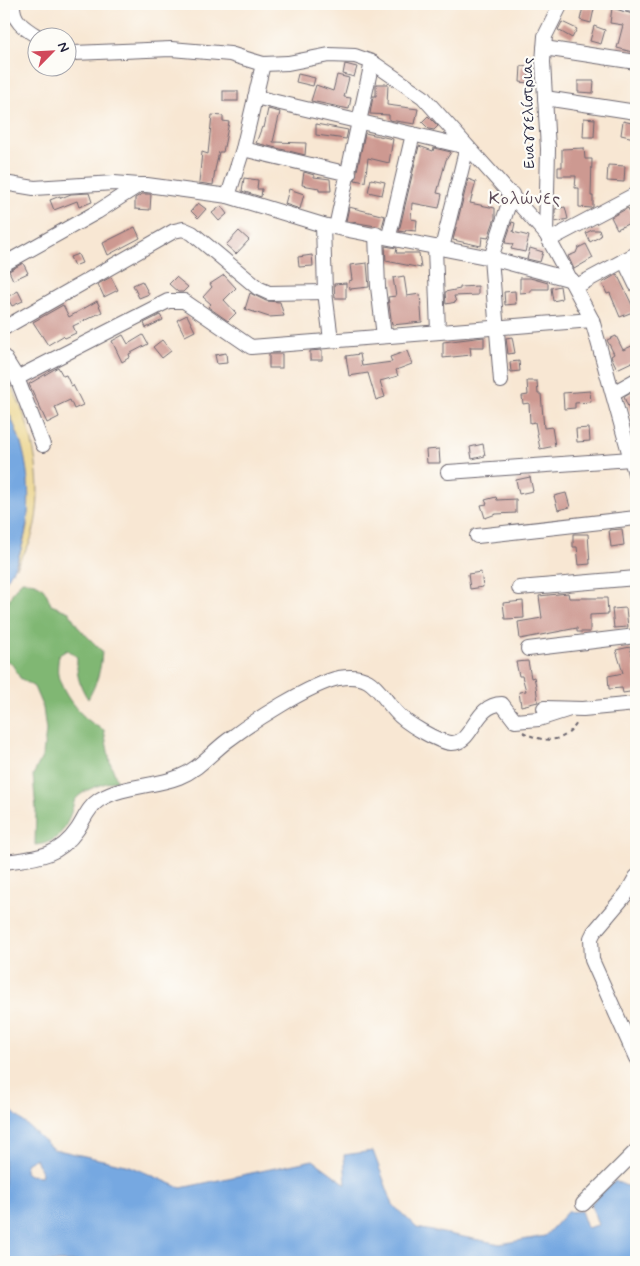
<svg xmlns="http://www.w3.org/2000/svg" width="640" height="1266" font-family="Mynerve,sans-serif">
<style>
.forest{fill:#80b773;stroke:#516c57}
.sand{fill:#eeda9e;stroke:#887e6c}
.water{fill:#76a8e1;stroke:#4c658e;fill-rule:evenodd}
.building{fill:#cd9991}
.lines{fill:none;stroke-linecap:round;stroke-linejoin:round}
.minor-casing{stroke:#6d6770;stroke-width:16}
.path{stroke:#6d6770;stroke-width:2;stroke-dasharray:4 4;stroke-linecap:butt}
.minor{stroke:#fff;stroke-width:14}
.labels{text-anchor:middle;dominant-baseline:central;stroke-width:4.5;stroke-linejoin:round;paint-order:stroke}
.street-label{font-size:15px;fill:#22223b;stroke:#fdfcf7}
.quarter-label{font-size:18px;letter-spacing:1px;fill:#5e4c59;stroke:#fdfcf7}
</style>
<rect width="100%" height="100%" fill="#fdfcf7"/>
<filter id="ink" filterUnits="userSpaceOnUse"><feTurbulence type="fractalNoise" baseFrequency=".02" numOctaves="2"/><feDisplacementMap in="SourceGraphic" scale="10" xChannelSelector="R" yChannelSelector="G"/><feConvolveMatrix kernelMatrix="1 2 1 2 8 2 1 2 1" color-interpolation-filters="sRGB"/></filter>
<filter id="wash" filterUnits="userSpaceOnUse"><feTurbulence type="fractalNoise" baseFrequency=".0096" numOctaves="4" result="noise"/><feDisplacementMap in="SourceGraphic" scale="20" xChannelSelector="R" yChannelSelector="G"/><feGaussianBlur stdDeviation="1.12" result="paint"/><feColorMatrix in="noise" values="0 0 0 0 0 0 0 0 0 0 0 0 0 0 0 0 0 1.4 0 .05"/><feComposite in="paint" operator="in"/></filter>
<g filter="url(#wash)">
<rect width="100%" height="100%" fill="#f8e7d3"/>
<path class="forest" d="M22 581C42 583 44 586 51 605L69 612 79 628 102 651C101 670 97 683 88 699 79 685 76 674 77 657L67 650 59 655C58 661 57 669 58 675 64 698 83 720 104 730L110 762 117 780C104 784 84 788 75 800 73 804 72 811 70 815 64 833 54 844 35 845L36 811 33 775 43 755 46 731 43 708 34 687 20 678 12 664 4 659C4 630 0 602 22 581Z"/>
<path class="sand" d="M4 374C32 416 47 487 32 536 29 547 21 557 16 567L27 527 21 443 4 400Z"/>
<g class="water">
<path d="M4 400C9 414 16 428 21 443 34 488 32 545 4 584Z"/>
<path d="M4 1104 53 1149 130 1166 181 1188 313 1160 346 1184 344 1155 373 1151 393 1205 417 1228 500 1244 545 1236 567 1212 581 1211 587 1228 598 1225 591 1203 615 1181 636 1190V1262H4ZM36 1158 42 1174 41 1176 29 1175 25 1172 26 1164Z"/>
</g>
<g id="blocks">
<g class="building">
<path d="M583 7 594 9 591 23 580 20Z"/>
<path d="M612 8 636 15V53L617 48 623 25 610 23Z"/>
<path d="M562 22 577 29 572 38 558 30Z"/>
<path d="M594 26 605 30 601 44 590 41Z"/>
<path d="M345 64 357 67 354 77 343 74Z"/>
<path d="M521 66 529 67 528 83 520 82Z"/>
<path d="M298 74 315 78 313 86 296 82Z"/>
<path d="M337 75 349 78 344 97 351 98 349 109 311 101 316 85 333 91Z"/>
<path d="M578 81H594L593 93 578 92Z"/>
<path d="M376 84H388L387 105 418 109 415 124 389 120V115L370 114 373 96H376Z"/>
<rect x="223" y="91" width="15" height="10"/>
<path d="M268 109 280 112 273 142 306 143 305 155 256 143 262 127 264 128Z"/>
<path d="M212 115 223 116V121L229 122 223 152H219L215 170 213 185 199 183 202 152 208 154Z"/>
<path d="M428 116 438 126 434 130 429 129 422 122Z"/>
<path d="M584 118 595 119 594 137H583Z"/>
<path d="M623 121 636 124 634 138 621 135Z"/>
<path d="M316 124 348 130 346 139 316 135Z"/>
<path d="M365 133 393 139 389 163 368 158 365 182 355 180Z"/>
<path d="M419 146 433 151 434 148 451 152 446 160 437 193 442 194 439 208 412 203 411 219 417 220 416 231 406 230 405 232 399 231Z"/>
<path d="M584 148 585 159H592L591 196H593V207L591 208 579 207V188H575L576 176H558V167H562V149Z"/>
<path d="M608 165 625 166 624 182 607 181Z"/>
<path d="M304 172 314 175V177L330 179 331 191H319V188L302 185Z"/>
<path d="M244 178 258 180 257 189H262L261 197 242 191Z"/>
<path d="M371 179 385 182 382 195 368 192Z"/>
<path d="M468 179 476 182 470 203 495 208V218L488 238 482 237 481 246 453 240Z"/>
<path d="M289 189 304 194 300 209 285 204Z"/>
<path d="M89 193 92 202 79 207 77 201 54 210 50 200 60 196 61 198 71 194Z"/>
<path d="M142 194H151L150 210 135 209V198Z"/>
<path d="M198 203 206 209 198 218 191 211Z"/>
<path d="M221 206 227 214 219 221 212 213Z"/>
<path d="M349 207 385 216 382 227 346 221Z"/>
<path d="M565 207 568 219 555 222V209Z"/>
<path d="M628 208 634 221 617 229 611 217Z"/>
<path d="M512 222 515 223 513 232 529 236 525 252 511 249 513 244 505 243Z"/>
<path d="M135 227 140 238 108 255 103 243Z"/>
<path d="M592 230H599L601 236 590 242 586 233Z"/>
<path d="M239 231 249 240 236 254 226 245Z"/>
<path d="M586 244 593 258 574 269 568 256 576 253 578 248Z"/>
<path d="M385 246 397 248 396 253H419L421 268 386 261Z"/>
<path d="M530 248 543 252 540 262 527 259Z"/>
<path d="M78 254 82 263 74 266 70 257Z"/>
<path d="M312 255 313 266 299 267 298 257Z"/>
<path d="M23 263 28 273 13 280 9 271Z"/>
<path d="M367 263 369 287 350 289 349 281 352 280 350 265Z"/>
<path d="M617 274 635 311 620 317 610 293 607 294 602 283Z"/>
<path d="M224 275 236 288 224 300 236 313 228 321 208 307 211 304 203 297 212 287 210 284Z"/>
<path d="M404 276 407 296 420 294 422 322 392 325 388 297 396 296 393 278Z"/>
<path d="M111 277 118 290 104 297 98 284Z"/>
<path d="M176 277 188 287 183 292H178L169 284Z"/>
<path d="M520 278H530L548 283V289H531V292L520 293Z"/>
<path d="M142 281 149 294 139 298 133 285Z"/>
<path d="M346 283V298H335L334 284Z"/>
<path d="M478 286V295L454 296 456 302 446 304 445 292 460 289V287Z"/>
<path d="M560 286 562 299 553 301 551 288Z"/>
<path d="M18 291 23 301 12 306 7 297Z"/>
<path d="M515 291 516 304 505 305 504 292Z"/>
<path d="M250 293 266 301 280 302 284 316 269 317 245 309Z"/>
<path d="M97 301 102 312 73 326 76 333 65 338 63 336 48 345 33 322 63 305 69 317Z"/>
<path d="M160 315 163 320 146 328 144 323Z"/>
<path d="M187 315 195 331 185 336 177 320Z"/>
<path d="M123 335 128 344 143 335 148 344 129 354 130 357 122 362 112 341Z"/>
<path d="M616 336 623 350 636 344V360L617 369 611 356 614 354 607 340Z"/>
<path d="M484 337V347H470L471 355 443 358V342Z"/>
<path d="M512 337 515 353 508 354 506 338Z"/>
<path d="M162 340 171 351 162 358 153 347Z"/>
<path d="M322 350V360H310V351Z"/>
<path d="M407 351 412 364 396 370 398 376 380 381 385 397 376 400 368 373 349 376 346 356 360 354 362 366 392 362 390 357Z"/>
<path d="M226 353 227 363 217 364 215 355Z"/>
<rect x="269" y="354" width="13" height="14"/>
<path d="M519 361 520 371 511 372 510 362Z"/>
<path d="M58 367 63 376 66 375 71 386 73 385 83 405 74 409 70 400 55 407 59 417 47 423 29 384Z"/>
<path d="M527 381H537L538 394H541L544 428 552 427 555 446 540 449 535 422 530 423 529 403 523 404 522 396 528 395Z"/>
<path d="M636 390V426L624 397Z"/>
<path d="M590 391 591 402 575 403V408L564 409 563 393Z"/>
<path d="M589 428 590 441 577 442 576 429Z"/>
<path d="M483 444 485 456 472 459 470 447Z"/>
<path d="M439 449 440 463H427L426 450Z"/>
<path d="M530 477 533 491 519 494 516 480Z"/>
<path d="M566 493 570 507 558 510 554 496Z"/>
<path d="M496 497 497 500 516 499V513L496 514 485 518 481 505 487 504 485 500Z"/>
<path d="M622 529 624 545 611 547 609 530Z"/>
<path d="M573 534H588L590 564 579 565 577 547H573Z"/>
<path d="M481 572 483 587 470 589 468 574Z"/>
<path d="M568 593 569 598H607L608 614 590 615V632H577V628L520 639 518 622 542 618 539 596Z"/>
<path d="M523 601 524 618 505 619 503 603Z"/>
<path d="M626 608 628 627 614 628 612 609Z"/>
<path d="M630 647 634 662 636 691 623 693 622 688 609 689 608 676 623 673 616 650Z"/>
<path d="M528 661 531 678 534 677 536 686 538 702 521 706 519 692 526 691 522 676H519L516 662Z"/>
</g>
</g>
</g>
<g filter="url(#ink)">
<use href="#blocks" fill-opacity="0" stroke="#6d6770" stroke-width="1"/>
<g class="lines">
<defs>
<g id="minor">
<path d="M13 4C12 22 26 29 40 38"/>
<path d="M561 4 545 36 543 62 548 149 546 234 592 320 636 477"/>
<path d="M625 4 636 5"/>
<path d="M544 48 636 62"/>
<path d="M68 51 74 53 171 49 230 54 263 64 288 63 329 55 355 56 372 62 423 97 546 234"/>
<path d="M255 97 467 147 442 248"/>
<path d="M545 98 636 112"/>
<path d="M243 149 349 174"/>
<path d="M4 183 34 188 114 183 139 185"/>
<path d="M228 196 243 149 263 64"/>
<path d="M323 225 325 292 331 340"/>
<path d="M336 227 372 62"/>
<path d="M376 234 378 287 384 336"/>
<path d="M389 236 413 134"/>
<path d="M549 240 636 194"/>
<path d="M435 247 438 332"/>
<path d="M624 260 636 285"/>
<path d="M4 264 97 212 139 185H147L228 196 323 225 491 258 572 280"/>
<path d="M575 287 636 254"/>
<path d="M4 328 174 231 183 229 192 233 258 288 269 293 325 292"/>
<path d="M4 357 17 378 43 445"/>
<path d="M17 378 168 301H184L251 347 592 320"/>
<path d="M501 381 491 258 512 194"/>
<path d="M613 393 636 380"/>
<path d="M448 472 631 459"/>
<path d="M477 536 636 518"/>
<path d="M519 588 636 578"/>
<path d="M528 649 636 636"/>
<path d="M544 708 583 709 636 704"/>
<path d="M4 862C34 858 58 858 77 830 84 820 88 807 99 800 123 785 154 787 179 777 199 769 211 753 227 741 252 722 310 684 339 678 373 672 377 691 396 712 405 723 438 742 451 743 473 745 474 704 502 704L515 721 539 719 570 709"/>
<path d="M636 877 627 893 594 932 591 938 592 960 636 1058"/>
<path d="M583 1204 636 1151"/>
</g>
</defs>
<use href="#minor" class="minor-casing"/>
<path class="path" d="M523 732C545 744 566 743 578 721"/>
<use href="#minor" class="minor"/>
</g>
</g>
<g class="labels">
<g class="street-label">
<text transform="translate(529 113) rotate(-91)">Ευαγγελίστριας</text>
</g>
<g class="quarter-label">
<text x="525" y="199">Κολώνες</text>
</g>
</g>
<rect width="640" height="1266" fill="none" stroke="#fdfcf7" stroke-width="20"/>
<g transform="translate(52 52) rotate(66)"><circle r="24" fill="#fdfcf7" stroke="#a5a5ac"/>
<path d="M0-4L9 19L0 12L-9 19Z" fill="#d1495b"/>
<text y="-8" font-size="14" font-weight="bold" text-anchor="middle" fill="#22223b">N</text>
</g>
</svg>
